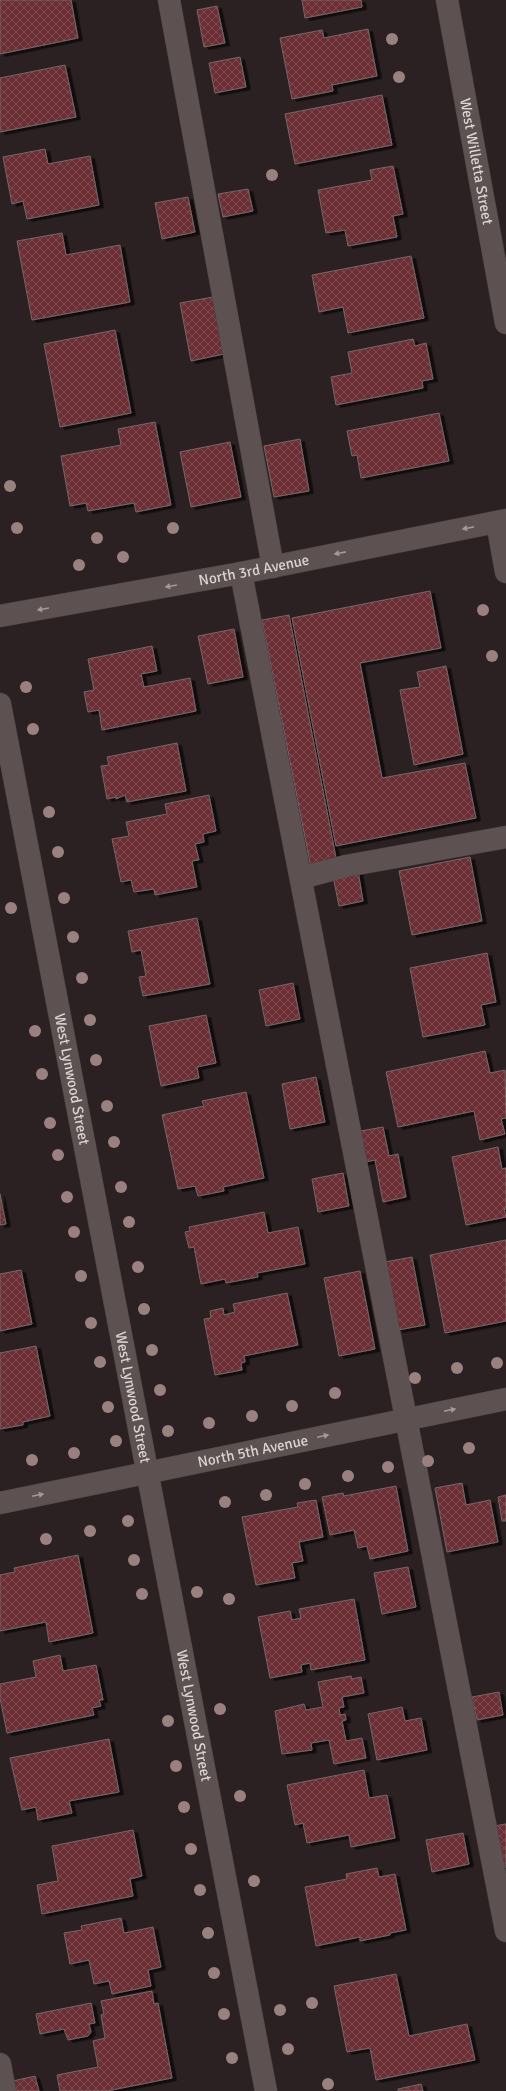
<svg xmlns="http://www.w3.org/2000/svg" width="506" height="2091" font-family="Signika,sans-serif">
<style>
.building{fill:url(#building-cross-hatch);stroke:#736868;filter:url(#shadow)}
.lines{fill:none;stroke-linecap:round;stroke-linejoin:round}
.minor-casing{stroke:#473f3f;stroke-width:23}
.minor{stroke:#5d5151;stroke-width:22}
.tree{fill:#9b8080}
.oneway{fill:#a29999}
.labels{text-anchor:middle;dominant-baseline:central;stroke-width:3;stroke-linejoin:round;paint-order:stroke}
.street-label{font-size:15px;fill:#dbd4d4;stroke:#2b2122}
</style>
<defs>
<pattern id="building-cross-hatch" width="8" height="8" patternUnits="userSpaceOnUse"><rect width="8" height="8" fill="#6c2f34"/><path d="M0 0l8 8M0 8l8-8" fill="none" stroke="#804c50"/></pattern>
<filter id="shadow"><feDropShadow dx="4.5" dy="2.5" stdDeviation="0" flood-color="#0009"/></filter>
</defs>
<rect width="100%" height="100%" fill="#2b2122"/>
<g class="building">
<path d="M0 0H71L78 38 0 54Z"/>
<path d="M302 0H361L362 7 305 18Z"/>
<path d="M217 6 225 43 204 47 197 10Z"/>
<path d="M368 29 377 76 332 85 333 91 292 99 280 38 322 30 324 38Z"/>
<path d="M240 57 246 87 215 93 209 63Z"/>
<path d="M65 65 76 117 0 132V78Z"/>
<path d="M382 95 392 145 295 164 285 114Z"/>
<path d="M45 149 48 164 90 156 99 205 27 219 23 201 12 204 3 157Z"/>
<path d="M393 166 403 214 393 216 397 237 348 246 345 230 326 233 318 190 372 180 370 170Z"/>
<path d="M248 189 253 211 223 217 218 194Z"/>
<path d="M188 197 195 232 162 239 155 203Z"/>
<path d="M62 233 66 255 120 245 130 302 32 320 17 241Z"/>
<path d="M411 256 424 318 348 333 343 307 319 312 312 275Z"/>
<path d="M213 297 224 354 191 361 180 303Z"/>
<path d="M115 330 131 413 60 427 44 344Z"/>
<path d="M413 339 415 346 426 343 433 379 422 381 423 388 336 405 331 377 352 373 348 352Z"/>
<path d="M439 413 449 461 361 478 357 455 352 456 347 431Z"/>
<path d="M155 422 171 505 136 512 134 503 88 511 86 503 70 506 61 456 121 445 118 429Z"/>
<path d="M300 439 309 491 274 497 264 446Z"/>
<path d="M230 442 241 497 191 507 180 452Z"/>
<path d="M430 591 441 648 360 663 382 778 465 763 476 818 336 846 292 618Z"/>
<path d="M289 615 337 863 311 868 262 620Z"/>
<path d="M234 629 243 677 208 684 198 636Z"/>
<path d="M152 646 157 671 141 674 144 687 190 678 196 711 102 730 99 710 88 712 84 692 94 690 88 659Z"/>
<path d="M446 666 463 754 414 765 400 690 420 687 417 672Z"/>
<path d="M177 743 186 791 127 802 125 795 116 799V797L107 799 101 766 109 765 107 757Z"/>
<path d="M209 795 216 831 203 834 204 842 195 844 199 860 192 861 197 887 155 895 154 889 134 892 131 880 121 882 112 839 129 836 126 822 167 814 165 804Z"/>
<path d="M470 857 482 921 412 935 399 871Z"/>
<path d="M358 871 363 901 339 906 333 876Z"/>
<path d="M197 918 210 984 143 996 139 977 146 976 141 950 132 952 128 931Z"/>
<path d="M487 953 496 1002 481 1005 485 1025 423 1037 410 968Z"/>
<path d="M293 983 300 1019 266 1026 259 990Z"/>
<path d="M206 1015 216 1063 197 1067 199 1078 161 1086 149 1026Z"/>
<path d="M485 1051 490 1073 505 1070 506 1118 501 1119 505 1134 480 1140 474 1111 398 1127 386 1072Z"/>
<path d="M316 1077 325 1122 290 1129 282 1084Z"/>
<path d="M246 1092 264 1178 223 1187 224 1191 198 1196 195 1186 178 1189 162 1115 204 1106 202 1101Z"/>
<path d="M383 1127 389 1156 398 1154 406 1197 383 1202 375 1160 361 1163 355 1132Z"/>
<path d="M498 1147 502 1169 506 1168V1209H504L506 1217 466 1225 452 1157Z"/>
<path d="M343 1173 349 1206 318 1212 312 1179Z"/>
<path d="M0 1194 6 1224 0 1225Z"/>
<path d="M264 1212 268 1233 298 1227 305 1264 257 1273 258 1277 226 1283 225 1279 201 1284 194 1247 189 1248 185 1232 190 1231 189 1227Z"/>
<path d="M506 1240V1321L445 1333 430 1255Z"/>
<path d="M412 1257 425 1325 398 1330 385 1262Z"/>
<path d="M21 1270 32 1324 0 1331V1274Z"/>
<path d="M360 1271 375 1349 339 1356 324 1278Z"/>
<path d="M287 1293 298 1345 244 1356 245 1362 241 1363 242 1370 215 1375 204 1319 211 1318 210 1311 223 1308 224 1315 235 1312 233 1304Z"/>
<path d="M36 1346 50 1416 23 1422V1425L0 1429V1353Z"/>
<path d="M462 1483 466 1505 490 1500 498 1542 447 1552 435 1488Z"/>
<path d="M396 1486 408 1551 370 1559 367 1546 358 1548 354 1530 330 1535 322 1497 343 1493 344 1496Z"/>
<path d="M506 1495V1521H502L498 1497Z"/>
<path d="M316 1500 323 1537 299 1542 303 1561 292 1563 295 1578 256 1585 242 1517 298 1507 297 1503Z"/>
<path d="M78 1555 93 1633 49 1642 46 1622 0 1631V1575L15 1572 14 1568Z"/>
<path d="M408 1567 416 1607 382 1614 374 1573Z"/>
<path d="M354 1599 365 1660 311 1670 310 1663 301 1665 302 1672 270 1678 258 1617 290 1611 292 1620 301 1618 299 1609Z"/>
<path d="M60 1655 63 1671 96 1665 103 1700H99L101 1706 92 1708 94 1715 7 1733 0 1698V1684L36 1677 33 1661Z"/>
<path d="M351 1676 352 1679 361 1677 364 1693 342 1697 344 1707 339 1708 340 1715 345 1714 346 1720 342 1721 346 1741 362 1738 366 1758 334 1764 329 1740 311 1743 312 1750 282 1754 275 1711 304 1704 306 1710 323 1707 318 1682Z"/>
<path d="M499 1692 503 1715 477 1720 472 1697Z"/>
<path d="M402 1707 405 1721 421 1718 427 1750 377 1760 368 1714Z"/>
<path d="M109 1739 119 1792 69 1801 72 1813 38 1820 36 1807 22 1810 10 1758Z"/>
<path d="M364 1770 369 1798 387 1795 395 1838 351 1847 349 1835 307 1843 303 1823 295 1825 287 1785Z"/>
<path d="M506 1824V1867L502 1868 494 1826Z"/>
<path d="M133 1830 142 1876 130 1879 133 1896 42 1914 37 1885 58 1881 52 1846Z"/>
<path d="M463 1833 469 1864 432 1872 426 1840Z"/>
<path d="M377 1868 379 1877 395 1874 406 1930 390 1933V1935L360 1941V1937L316 1946 305 1887 347 1879 346 1874Z"/>
<path d="M121 1918 124 1933 153 1927 161 1967 148 1970 151 1986 112 1994 109 1981 94 1984 89 1960 70 1964 64 1933 82 1930 81 1926Z"/>
<path d="M396 1974 409 2036 467 2024 475 2060 376 2080 370 2048 347 2052 334 1986Z"/>
<path d="M152 1991 154 2004 158 2003 172 2078 107 2091H60L57 2075 98 2067 93 2041 105 2038 101 2015 104 2014 101 2001Z"/>
<path d="M91 2003 95 2023 89 2024 91 2032 88 2036 68 2040 64 2029 40 2034 36 2014Z"/>
<path d="M35 2076 39 2091H15L13 2081Z"/>
<path d="M421 2084 423 2091H398V2089Z"/>
</g>
<g class="lines">
<defs>
<g id="minor">
<path d="M169 0 273 567"/>
<path id="s1" d="M447 0 506 323"/>
<path d="M497 522 506 572"/>
<path d="M241 573 506 1931"/>
<path id="s2" d="M0 616 241 573 506 520"/>
<path id="s3" d="M0 704 266 2091"/>
<path d="M301 878 346 866 506 837"/>
<path id="s4" d="M0 1503 506 1399"/>
<path d="M0 2064 5 2091"/>
</g>
</defs>
<use href="#minor" class="minor-casing"/>
<use href="#minor" class="minor"/>
</g>
<g class="tree">
<circle cx="392" cy="39" r="6"/>
<circle cx="399" cy="77" r="6"/>
<circle cx="272" cy="175" r="6"/>
<circle cx="10" cy="486" r="6"/>
<circle cx="17" cy="528" r="6"/>
<circle cx="173" cy="528" r="6"/>
<circle cx="97" cy="538" r="6"/>
<circle cx="123" cy="557" r="6"/>
<circle cx="79" cy="565" r="6"/>
<circle cx="483" cy="610" r="6"/>
<circle cx="492" cy="656" r="6"/>
<circle cx="26" cy="687" r="6"/>
<circle cx="33" cy="729" r="6"/>
<circle cx="49" cy="812" r="6"/>
<circle cx="58" cy="852" r="6"/>
<circle cx="64" cy="898" r="6"/>
<circle cx="11" cy="908" r="6"/>
<circle cx="73" cy="937" r="6"/>
<circle cx="82" cy="978" r="6"/>
<circle cx="90" cy="1020" r="6"/>
<circle cx="35" cy="1031" r="6"/>
<circle cx="96" cy="1060" r="6"/>
<circle cx="42" cy="1074" r="6"/>
<circle cx="107" cy="1106" r="6"/>
<circle cx="50" cy="1123" r="6"/>
<circle cx="114" cy="1142" r="6"/>
<circle cx="58" cy="1155" r="6"/>
<circle cx="121" cy="1187" r="6"/>
<circle cx="67" cy="1197" r="6"/>
<circle cx="129" cy="1222" r="6"/>
<circle cx="74" cy="1232" r="6"/>
<circle cx="138" cy="1267" r="6"/>
<circle cx="81" cy="1276" r="6"/>
<circle cx="144" cy="1309" r="6"/>
<circle cx="91" cy="1323" r="6"/>
<circle cx="152" cy="1350" r="6"/>
<circle cx="100" cy="1362" r="6"/>
<circle cx="497" cy="1363" r="6"/>
<circle cx="457" cy="1368" r="6"/>
<circle cx="415" cy="1378" r="6"/>
<circle cx="160" cy="1390" r="6"/>
<circle cx="335" cy="1393" r="6"/>
<circle cx="292" cy="1406" r="6"/>
<circle cx="108" cy="1407" r="6"/>
<circle cx="252" cy="1416" r="6"/>
<circle cx="209" cy="1423" r="6"/>
<circle cx="168" cy="1431" r="6"/>
<circle cx="116" cy="1441" r="6"/>
<circle cx="469" cy="1448" r="6"/>
<circle cx="74" cy="1453" r="6"/>
<circle cx="32" cy="1460" r="6"/>
<circle cx="428" cy="1461" r="6"/>
<circle cx="388" cy="1467" r="6"/>
<circle cx="348" cy="1476" r="6"/>
<circle cx="305" cy="1484" r="6"/>
<circle cx="266" cy="1495" r="6"/>
<circle cx="225" cy="1502" r="6"/>
<circle cx="128" cy="1521" r="6"/>
<circle cx="90" cy="1531" r="6"/>
<circle cx="46" cy="1539" r="6"/>
<circle cx="134" cy="1560" r="6"/>
<circle cx="197" cy="1592" r="6"/>
<circle cx="142" cy="1594" r="6"/>
<circle cx="229" cy="1599" r="6"/>
<circle cx="220" cy="1709" r="6"/>
<circle cx="168" cy="1721" r="6"/>
<circle cx="176" cy="1766" r="6"/>
<circle cx="240" cy="1796" r="6"/>
<circle cx="184" cy="1807" r="6"/>
<circle cx="191" cy="1849" r="6"/>
<circle cx="254" cy="1881" r="6"/>
<circle cx="200" cy="1890" r="6"/>
<circle cx="208" cy="1933" r="6"/>
<circle cx="214" cy="1973" r="6"/>
<circle cx="312" cy="2003" r="6"/>
<circle cx="280" cy="2010" r="6"/>
<circle cx="224" cy="2014" r="6"/>
<circle cx="288" cy="2049" r="6"/>
<circle cx="232" cy="2058" r="6"/>
<circle cx="328" cy="2084" r="6"/>
</g>
<defs><path id="oneway-solid" d="M-6-.8H1V-3.2L6.5 0L1 3.2V.8H-6Z"/></defs>
<g class="oneway">
<use href="#oneway-solid" transform="translate(468 528) rotate(169)"/>
<use href="#oneway-solid" transform="translate(340 553) rotate(169)"/>
<use href="#oneway-solid" transform="translate(171 586) rotate(170)"/>
<use href="#oneway-solid" transform="translate(43 609) rotate(170)"/>
<use href="#oneway-solid" transform="translate(450 1410) rotate(-11)"/>
<use href="#oneway-solid" transform="translate(323 1436) rotate(-12)"/>
<use href="#oneway-solid" transform="translate(38 1495) rotate(-12)"/>
</g>
<g class="labels">
<g class="street-label">
<text stroke="none"><textPath href="#s1" startOffset="164">West Willetta Street</textPath></text>
<text stroke="none"><textPath href="#s2" startOffset="258">North 3rd Avenue</textPath></text>
<text stroke="none"><textPath href="#s3" startOffset="382">West Lynwood Street</textPath></text>
<text stroke="none"><textPath href="#s3" startOffset="706">West Lynwood Street</textPath></text>
<text stroke="none"><textPath href="#s4" startOffset="258">North 5th Avenue</textPath></text>
<text stroke="none"><textPath href="#s3" startOffset="1030">West Lynwood Street</textPath></text>
</g>
</g>
</svg>
